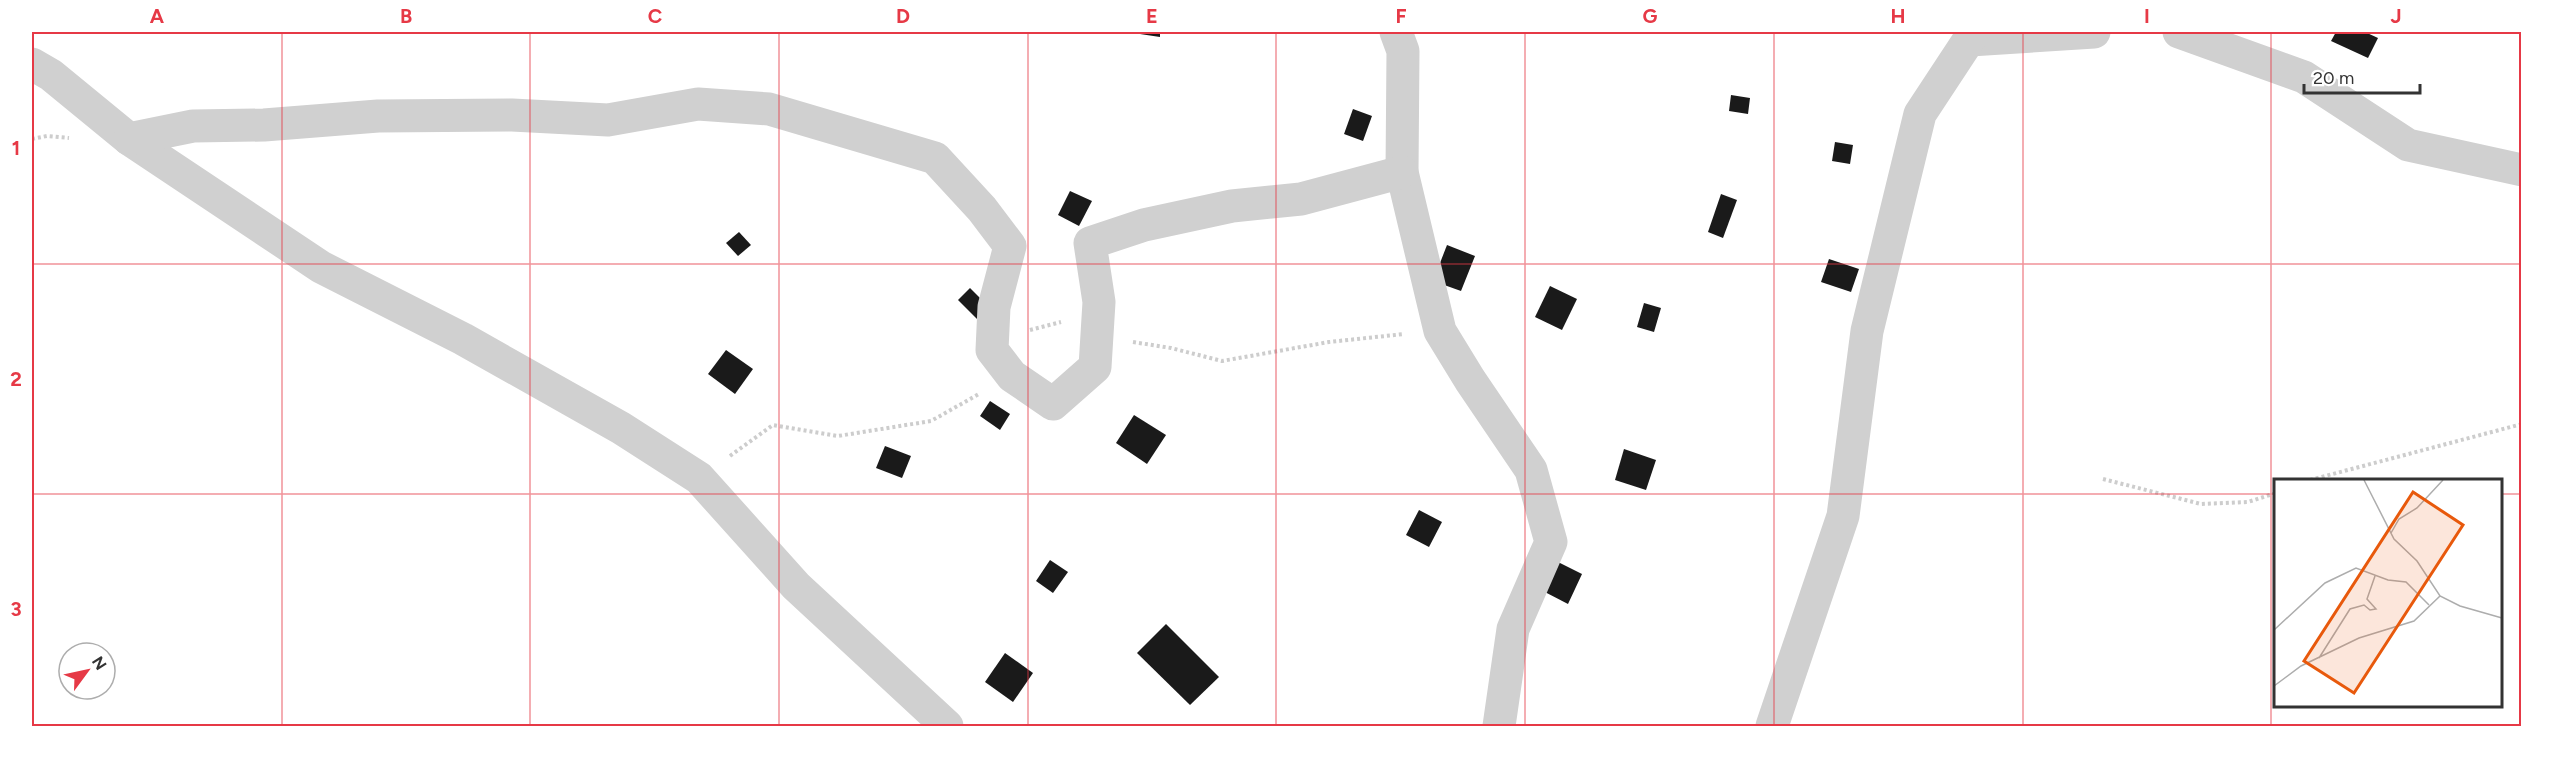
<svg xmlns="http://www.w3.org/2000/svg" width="2553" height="758" font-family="Figtree,sans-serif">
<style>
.building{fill:#1a1a1a}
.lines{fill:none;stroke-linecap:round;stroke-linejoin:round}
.path{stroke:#cdcdcd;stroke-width:4;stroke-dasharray:3 3;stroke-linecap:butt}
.minor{stroke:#d0d0d0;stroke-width:33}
.grid{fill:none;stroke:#e63946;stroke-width:1.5;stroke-opacity:0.55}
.inset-road{fill:none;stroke:#adadad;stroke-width:1.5}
.view{fill:#e8590c;fill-opacity:0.15;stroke:#e8590c;stroke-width:3}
.inset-edge{fill:none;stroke:#333;stroke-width:3}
.neatline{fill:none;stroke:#e63946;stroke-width:2}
.grid-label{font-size:20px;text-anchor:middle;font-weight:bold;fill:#e63946}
</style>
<rect width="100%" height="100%" fill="#fff"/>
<g class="building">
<path d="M1140 32H1160V37L1140 34Z"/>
<path d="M2336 32H2365L2378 38 2368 58 2331 41Z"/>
<path d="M1731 95 1750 98 1748 114 1729 111Z"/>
<path d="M1353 109 1372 116 1363 141 1344 134Z"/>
<path d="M1835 142 1853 145 1850 164 1832 161Z"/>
<path d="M1070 191 1092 201 1079 226 1058 215Z"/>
<path d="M1721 194 1737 200 1723 238 1708 232Z"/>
<path d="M739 232 751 245 738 256 726 243Z"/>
<path d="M1447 245 1475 256 1461 291 1433 281Z"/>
<path d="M1829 259 1859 269 1851 292 1821 282Z"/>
<path d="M1550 286 1577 299 1562 330 1535 317Z"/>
<path d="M970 288 989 307 977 319 958 300Z"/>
<path d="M1644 303 1661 308 1654 332 1637 327Z"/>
<path d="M726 350 753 369 735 394 708 374Z"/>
<path d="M990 401 1010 414 1000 430 980 416Z"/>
<path d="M1134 415 1166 435 1147 464 1116 443Z"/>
<path d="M885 446 911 456 902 478 876 468Z"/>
<path d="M1624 449 1656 460 1646 490 1615 480Z"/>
<path d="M1419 510 1442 522 1429 547 1406 535Z"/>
<path d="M1050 560 1068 572 1053 593 1036 581Z"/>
<path d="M1556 561 1582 574 1568 604 1541 590Z"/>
<path d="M1166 624 1219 677 1190 705 1137 653Z"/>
<path d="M1005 653 1033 673 1013 702 985 682Z"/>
</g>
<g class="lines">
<g class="path">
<path d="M32 139 47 136 69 138"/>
<path d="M1030 330 1061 322"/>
<path d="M1133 342 1171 348 1222 361 1329 342 1404 334"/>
<path d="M730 456 773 425 838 436 931 421 979 394"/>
<path d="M2103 479 2201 504 2248 502 2276 493"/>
<path d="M2310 480 2522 424"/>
</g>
<g class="minor">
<path d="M1396 32 1403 51 1402 172 1440 331 1470 380 1531 470 1551 542 1513 629 1499 726"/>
<path d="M2179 32 2304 77 2408 145 2522 170"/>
<path d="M1970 40 2094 32"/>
<path d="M32 64 51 75 129 139 321 267 463 339 621 428 699 478 796 586 947 726"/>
<path d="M129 139 193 126 264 125 378 116 512 115 608 120 698 104 769 109 935 158 982 209 1010 246 994 307 992 350 1012 376 1053 404 1095 367 1099 302 1090 243 1144 225 1232 206 1301 199 1402 172"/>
<path d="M1772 726 1843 516 1867 331 1920 114 1974 32"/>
</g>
</g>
<path class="grid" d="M282 32V726M530 32V726M779 32V726M1028 32V726M1276 32V726M1525 32V726M1774 32V726M2023 32V726M2271 32V726M32 264H2522M32 494H2276M2500 494H2522"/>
<g transform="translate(2274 479)">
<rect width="228" height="228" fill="#fff"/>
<path class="inset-road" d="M90 1 120 60 143 82 166 117 186 127 228 139M117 54 125 40 143 29 169 1M0 151 51 104 82 89 114 101 132 103 155 126M45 179 76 130 90 126 96 131 102 130 93 120 101 97M0 207 27 187 85 159 140 142 166 117"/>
<path class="view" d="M139 13 189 46 80 214 30 182Z"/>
<rect width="228" height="228" class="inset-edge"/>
</g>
<rect width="2553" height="758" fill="none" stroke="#ffffff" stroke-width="66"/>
<g transform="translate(87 671) rotate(57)"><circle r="28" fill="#ffffff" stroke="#adadad" stroke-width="1.5"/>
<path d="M0-4.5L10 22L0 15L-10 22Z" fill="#e63946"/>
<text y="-9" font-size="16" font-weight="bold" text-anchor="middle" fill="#333333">N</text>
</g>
<path d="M2304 84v9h116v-9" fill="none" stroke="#333333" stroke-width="3"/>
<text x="2313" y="84" font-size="18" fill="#333333" stroke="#ffffff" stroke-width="4.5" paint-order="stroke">20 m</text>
<rect x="33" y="33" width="2487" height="692" class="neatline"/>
<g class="grid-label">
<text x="157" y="23">A</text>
<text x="406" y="23">B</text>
<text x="655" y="23">C</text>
<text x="903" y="23">D</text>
<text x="1152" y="23">E</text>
<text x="1401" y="23">F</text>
<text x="1650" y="23">G</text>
<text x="1898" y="23">H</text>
<text x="2147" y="23">I</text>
<text x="2396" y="23">J</text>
<text x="16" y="155">1</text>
<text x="16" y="386">2</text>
<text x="16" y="616">3</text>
</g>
</svg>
